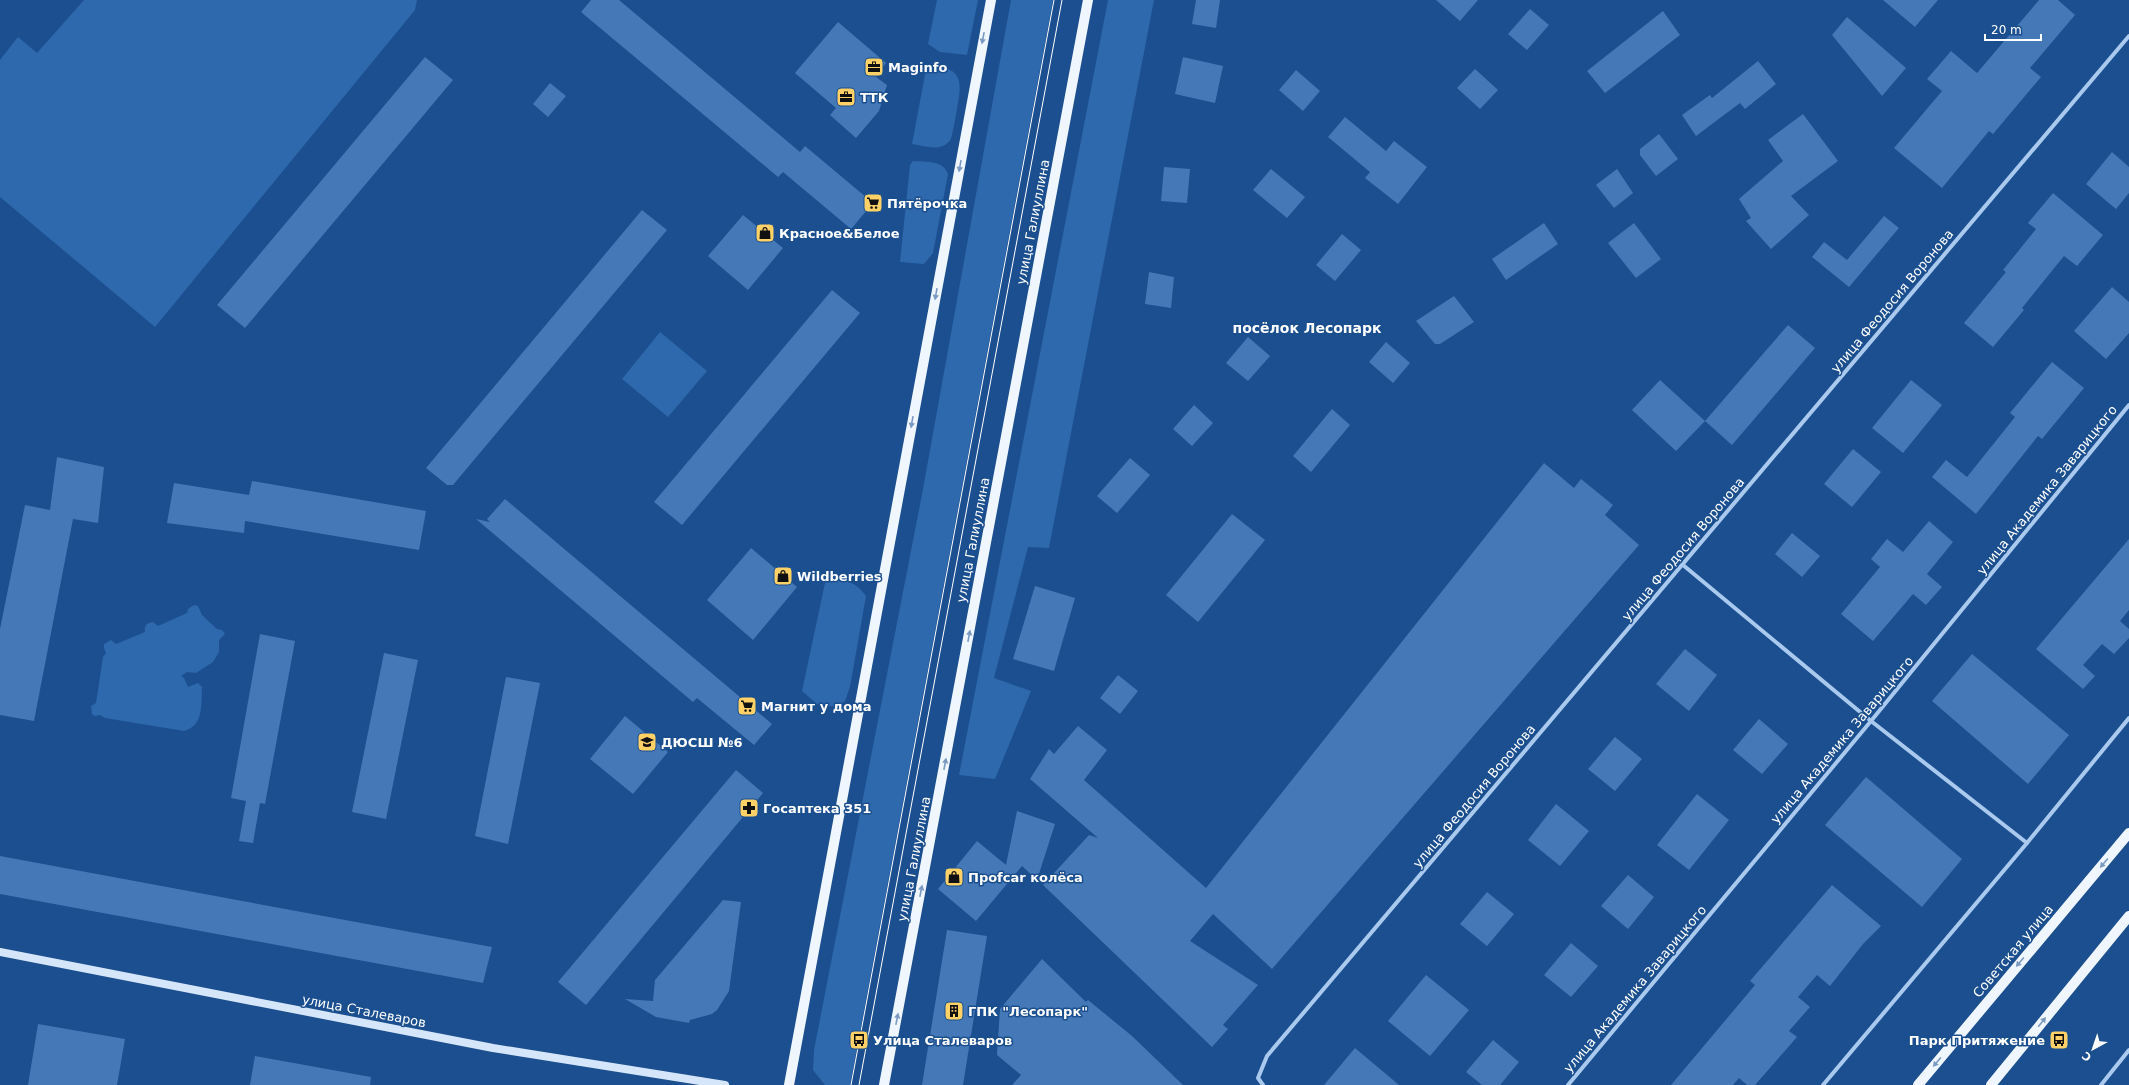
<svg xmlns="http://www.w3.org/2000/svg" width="2129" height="1085" font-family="'DejaVu Sans',sans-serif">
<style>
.green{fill:#2e69ad}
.building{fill:#4478b7}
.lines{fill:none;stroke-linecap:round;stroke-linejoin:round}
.minor{stroke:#a9c9ee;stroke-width:4}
.secondary{stroke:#d6e6fa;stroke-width:8}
.primary{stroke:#f0f6ff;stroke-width:10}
.tram{stroke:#fff;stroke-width:1}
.oneway{fill:#7b9ac1}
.labels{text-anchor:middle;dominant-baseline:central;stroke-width:3;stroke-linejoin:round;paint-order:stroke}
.poi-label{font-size:13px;font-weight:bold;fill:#fff;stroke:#1b4f8f;text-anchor:start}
.street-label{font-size:13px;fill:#fff;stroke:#1b4f8f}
.neighbourhood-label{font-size:14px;font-weight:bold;fill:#fff;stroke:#1b4f8f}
</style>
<rect width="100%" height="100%" fill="#1b4f8f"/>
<g class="green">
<path d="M84 0H417L415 10 155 327 0 197V60L18 37 37 53Z"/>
<path d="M937 0H978L967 55 940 52 928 44Z"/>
<path d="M1011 0H1053L850 1085H825L813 1070 814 1050 923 489Z"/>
<path d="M1108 0H1154L1049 548 1028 547 994 678 1031 691 995 779 959 775Z"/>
<path d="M927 64C955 68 964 73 958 103 956 115 954 127 951 139 942 153 926 146 912 144Z"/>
<path d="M913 161C927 162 943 160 948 174L933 253 924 264 900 262 910 165Z"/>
<path d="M660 332 707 371 668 417 622 379Z"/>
<path d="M831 579C848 580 855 582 866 596L850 687 845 701 836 707 817 704 802 691 825 583Z"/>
<path d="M194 605 198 606 202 615 217 629 222 630 225 634 219 640V652L213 662 196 673 187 672 181 676 184 678 188 687 198 683 202 687C201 704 204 726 184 731L105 718 100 715 94 716 92 714 91 706 96 703 103 657 106 653 104 648V644L111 640 116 644 145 632C144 625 147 623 153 622L158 626 187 613 188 609Z"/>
</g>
<g class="building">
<path d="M591 0H619L800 152 805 146 873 203 851 229 783 172 778 177 581 12Z"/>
<path d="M1196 0H1220L1216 28 1192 24Z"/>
<path d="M1436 0H1478L1460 21Z"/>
<path d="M1883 0H1938L1915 27Z"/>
<path d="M2039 0H2058L2075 15 2030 68 2041 77 1993 134 1989 131 1942 188 1894 148 1942 91 1927 79 1951 51 1977 73Z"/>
<path d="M1530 9 1549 25 1527 50 1508 34Z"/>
<path d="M1663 11 1680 35 1605 93 1587 71Z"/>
<path d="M1847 17 1906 68 1882 96 1832 35Z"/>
<path d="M838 22 886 63 876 77 887 85 879 111 856 138 830 115 836 108 795 73Z"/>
<path d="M425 57 453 80 245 328 217 305Z"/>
<path d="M1183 57 1223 66 1215 103 1175 94Z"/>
<path d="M1758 61 1776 84 1745 109 1740 103 1696 136 1682 115 1710 95 1712 98Z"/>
<path d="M1475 69 1498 90 1480 109 1457 88Z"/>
<path d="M1296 70 1320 91 1303 111 1279 90Z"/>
<path d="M550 83 566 96 548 117 533 104Z"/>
<path d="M1803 114 1838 161 1791 196 1809 215 1771 249 1746 221 1751 218 1739 199 1783 161 1768 140Z"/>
<path d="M1345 117 1386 151 1394 141 1427 167 1398 204 1365 178 1370 172 1328 137Z"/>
<path d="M1659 134 1678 159 1656 176 1640 155V149Z"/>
<path d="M2112 152 2129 167V193L2116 209 2086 184Z"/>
<path d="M1164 167 1190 169 1187 203 1161 201Z"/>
<path d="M1271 169 1305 197 1287 218 1253 190Z"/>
<path d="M1617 169 1633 193 1614 208 1596 185Z"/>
<path d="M2053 193 2103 235 2077 266 2064 256 2022 308 2024 310 1993 347 1964 323 2006 272 2003 270 2036 229 2028 223Z"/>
<path d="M642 210 667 230 453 485H447L426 468Z"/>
<path d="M743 215 783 248 748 290 708 256Z"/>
<path d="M1884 216 1899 228 1849 287 1812 257 1824 242 1847 260Z"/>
<path d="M1544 223 1558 244 1506 280 1492 259Z"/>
<path d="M1634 223 1661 259 1636 278 1608 243Z"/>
<path d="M1342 234 1361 250 1335 281 1316 265Z"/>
<path d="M1149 272 1174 277 1171 308 1145 304Z"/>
<path d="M2112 287 2129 302V333L2106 359 2074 331Z"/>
<path d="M832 290 860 313 682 525 654 502Z"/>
<path d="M1454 296 1474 322 1440 344H1435L1416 321Z"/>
<path d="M1788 325 1815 348 1732 445 1705 421Z"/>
<path d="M1248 337 1270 356 1248 381 1226 363Z"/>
<path d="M1386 342 1410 363 1393 383 1369 362Z"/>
<path d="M2052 362 2084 388 2042 439 2038 436 1976 514 1932 477 1946 460 1967 477 2015 417 2010 413Z"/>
<path d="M1660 380 1705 421 1676 451 1632 410Z"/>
<path d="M1911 380 1942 405 1903 453 1872 428Z"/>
<path d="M1194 405 1213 423 1192 446 1173 429Z"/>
<path d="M1332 409 1350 425 1311 472 1293 456Z"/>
<path d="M1853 449 1881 472 1852 507 1824 484Z"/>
<path d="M57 457 104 467 98 523 73 519 34 721 0 715V629L25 505 50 510Z"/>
<path d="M1130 458 1150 475 1117 513 1097 496Z"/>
<path d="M1544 463 1574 488 1581 479 1613 505 1605 515 1639 545 1272 969 1213 914 1190 941 1258 985 1223 1025 1228 1029 1212 1047 1043 885 1089 835 1098 838 1030 779 1049 749 1054 754 1078 726 1107 750 1084 780 1206 888Z"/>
<path d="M252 481 426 511 419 550 245 521 244 533 167 523 174 483 249 495Z"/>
<path d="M505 499 772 724 754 745 697 698 693 702 476 519 490 522 487 519Z"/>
<path d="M1232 514 1265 540 1198 622 1166 595Z"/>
<path d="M1929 521 1953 542 1927 574 1942 587 1926 605 1913 594 1873 641 1841 614 1880 567 1871 559 1887 539 1903 552Z"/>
<path d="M1792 533 1820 556 1802 577 1775 554Z"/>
<path d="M2129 539V610L2120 621 2129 629V638L2114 654 2102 644 2083 665 2095 676 2083 689 2036 649Z"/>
<path d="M751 548 797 587 753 640 707 600Z"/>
<path d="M1035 586 1075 598 1054 671 1013 659Z"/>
<path d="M260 634 295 641 265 804 260 803 253 843 239 841 246 801 231 798Z"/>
<path d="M1685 649 1717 675 1689 711 1656 684Z"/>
<path d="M384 653 418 660 386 819 352 812Z"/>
<path d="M1972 654 2069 735 2028 784 1932 701Z"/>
<path d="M1118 675 1138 691 1120 714 1100 698Z"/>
<path d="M506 677 540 683 508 844 475 836Z"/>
<path d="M625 716 668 752 633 794 590 759Z"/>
<path d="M1759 719 1788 744 1762 774 1733 750Z"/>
<path d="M1615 737 1642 759 1615 791 1588 769Z"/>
<path d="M736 770 763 793 586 1005 558 982Z"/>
<path d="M1866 777 1962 859 1922 907 1825 825Z"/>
<path d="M1697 794 1729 820 1689 870 1657 845Z"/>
<path d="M1556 804 1589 831 1560 866 1528 840Z"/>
<path d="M1017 811 1055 824 1037 880 1022 866 976 921 938 889 977 841 1006 865Z"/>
<path d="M0 856 237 900 492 947 483 983 0 894Z"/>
<path d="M1628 875 1654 897 1628 929 1601 906Z"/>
<path d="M1832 885 1881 926 1863 944 1830 986 1817 975 1798 997 1810 1007 1789 1031 1797 1037 1755 1085H1747L1739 1078 1733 1085H1671L1755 985 1750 981Z"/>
<path d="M1487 892 1514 914 1487 946 1460 924Z"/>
<path d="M723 900 741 902 729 991 717 1010 712 1014 690 1020 689 1023 656 1017 625 999 653 1001 655 980Z"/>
<path d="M947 930 987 936 963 1085H922Z"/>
<path d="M1571 943 1598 966 1571 997 1544 975Z"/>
<path d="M1042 959 1086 1002 1088 1000 1132 1036 1183 1085H1012L1021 1075 997 1055 1000 1009Z"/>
<path d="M1426 975 1469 1010 1430 1056 1388 1021Z"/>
<path d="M38 1024 125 1039 117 1085H28Z"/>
<path d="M1493 1040 1519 1062 1500 1085H1482L1466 1072Z"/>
<path d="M1355 1048 1399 1085H1324Z"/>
<path d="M255 1056 371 1077 370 1085H250Z"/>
</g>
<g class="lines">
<g class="minor">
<path d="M1683 565 1871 721 2027 843 1823 1085"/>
<path d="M2027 843 2129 718"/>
<path d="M1263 1085 1258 1078 1267 1056 2129 36"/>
<path d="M1568 1085 1871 721 2129 405"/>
<path d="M2101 1085 2129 1050"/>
</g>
<path class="secondary" d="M0 952 493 1048 725 1085"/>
<g class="primary">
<path d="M789 1085 991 0"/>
<path d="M884 1085 1088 0"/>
<path d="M1918 1085 2129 833"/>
<path d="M1991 1085 2129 916"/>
</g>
<g class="tram">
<path d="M851 1085 1054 0"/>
<path d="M859 1085 1062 0"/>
</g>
</g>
<defs><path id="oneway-solid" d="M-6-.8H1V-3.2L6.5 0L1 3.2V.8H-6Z"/></defs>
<g class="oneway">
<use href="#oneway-solid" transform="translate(983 38) rotate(101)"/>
<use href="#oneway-solid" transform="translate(960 166) rotate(100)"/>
<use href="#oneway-solid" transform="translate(936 294) rotate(100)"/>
<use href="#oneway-solid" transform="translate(912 422) rotate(100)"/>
<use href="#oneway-solid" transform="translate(969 636) rotate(-79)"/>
<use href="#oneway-solid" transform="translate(945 764) rotate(-79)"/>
<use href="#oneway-solid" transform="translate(2104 863) rotate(130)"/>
<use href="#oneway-solid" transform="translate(921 891) rotate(-79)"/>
<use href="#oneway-solid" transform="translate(2020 962) rotate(130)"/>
<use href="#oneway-solid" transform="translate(897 1019) rotate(-79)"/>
<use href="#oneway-solid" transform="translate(2042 1022) rotate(-51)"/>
<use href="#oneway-solid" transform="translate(1937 1062) rotate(130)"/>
</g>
<defs>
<symbol id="office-square" viewBox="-11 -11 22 22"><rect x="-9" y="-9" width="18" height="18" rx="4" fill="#ffd166" stroke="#1b4f8f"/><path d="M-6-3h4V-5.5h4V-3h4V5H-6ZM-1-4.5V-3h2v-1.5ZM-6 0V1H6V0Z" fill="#111"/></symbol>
<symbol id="supermarket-square" viewBox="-11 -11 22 22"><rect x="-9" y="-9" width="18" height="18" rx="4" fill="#ffd166" stroke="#1b4f8f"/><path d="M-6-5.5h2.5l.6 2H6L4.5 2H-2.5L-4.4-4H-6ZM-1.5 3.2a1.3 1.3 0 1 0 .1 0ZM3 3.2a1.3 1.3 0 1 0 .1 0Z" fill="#111"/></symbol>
<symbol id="shop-square" viewBox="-11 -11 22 22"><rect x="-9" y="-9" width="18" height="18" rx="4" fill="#ffd166" stroke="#1b4f8f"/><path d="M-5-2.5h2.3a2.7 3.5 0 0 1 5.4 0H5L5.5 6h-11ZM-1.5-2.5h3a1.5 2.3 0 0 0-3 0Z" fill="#111"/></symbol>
<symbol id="school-square" viewBox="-11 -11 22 22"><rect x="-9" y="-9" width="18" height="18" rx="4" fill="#ffd166" stroke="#1b4f8f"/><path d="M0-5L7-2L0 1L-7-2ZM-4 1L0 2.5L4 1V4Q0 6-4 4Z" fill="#111"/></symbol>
<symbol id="pharmacy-square" viewBox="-11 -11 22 22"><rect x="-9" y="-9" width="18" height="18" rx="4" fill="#ffd166" stroke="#1b4f8f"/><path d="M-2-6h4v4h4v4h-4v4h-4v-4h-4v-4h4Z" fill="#111"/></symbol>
<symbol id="building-square" viewBox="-11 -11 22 22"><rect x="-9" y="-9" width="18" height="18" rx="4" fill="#ffd166" stroke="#1b4f8f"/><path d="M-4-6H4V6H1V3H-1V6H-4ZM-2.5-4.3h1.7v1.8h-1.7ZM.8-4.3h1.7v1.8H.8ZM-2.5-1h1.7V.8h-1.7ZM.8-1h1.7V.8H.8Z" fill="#111"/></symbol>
<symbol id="bus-square" viewBox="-11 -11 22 22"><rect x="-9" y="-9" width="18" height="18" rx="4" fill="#ffd166" stroke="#1b4f8f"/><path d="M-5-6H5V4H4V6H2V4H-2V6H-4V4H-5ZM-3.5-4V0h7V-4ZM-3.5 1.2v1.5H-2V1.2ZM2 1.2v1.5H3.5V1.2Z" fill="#111"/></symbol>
</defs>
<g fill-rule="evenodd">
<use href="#office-square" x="863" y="56" width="22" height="22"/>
<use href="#office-square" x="835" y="86" width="22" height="22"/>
<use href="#supermarket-square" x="862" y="192" width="22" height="22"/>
<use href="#shop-square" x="754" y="222" width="22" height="22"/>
<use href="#shop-square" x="772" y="565" width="22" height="22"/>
<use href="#supermarket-square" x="736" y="695" width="22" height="22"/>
<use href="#school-square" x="636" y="731" width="22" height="22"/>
<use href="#pharmacy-square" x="738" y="797" width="22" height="22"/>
<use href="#shop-square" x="943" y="866" width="22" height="22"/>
<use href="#building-square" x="943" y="1000" width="22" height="22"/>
<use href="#bus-square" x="848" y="1029" width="22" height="22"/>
<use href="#bus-square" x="2048" y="1029" width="22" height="22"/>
</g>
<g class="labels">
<g class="poi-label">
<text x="888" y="67">Maginfo</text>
<text x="860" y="97">ТТК</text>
<text x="887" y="203">Пятёрочка</text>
<text x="779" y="233">Красное&amp;Белое</text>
<text x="797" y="576">Wildberries</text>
<text x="761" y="706">Магнит у дома</text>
<text x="661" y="742">ДЮСШ №6</text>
<text x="763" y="808">Госаптека 351</text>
<text x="968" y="877">Проfcar колёса</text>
<text x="968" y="1011">ГПК "Лесопарк"</text>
<text x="873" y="1040">Улица Сталеваров</text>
<text x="2045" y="1040" text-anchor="end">Парк Притяжение</text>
</g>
<g class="street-label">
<text transform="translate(1033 222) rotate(-79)">улица Галиуллина</text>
<text transform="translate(1892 301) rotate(-50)">улица Феодосия Воронова</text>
<text transform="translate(2047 490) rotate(-51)">улица Академика Заварицкого</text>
<text transform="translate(973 540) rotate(-79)">улица Галиуллина</text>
<text transform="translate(1683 549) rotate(-50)">улица Феодосия Воронова</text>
<text transform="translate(1842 740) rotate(-50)">улица Академика Заварицкого</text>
<text transform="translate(1474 796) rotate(-50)">улица Феодосия Воронова</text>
<text transform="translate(914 859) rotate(-79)">улица Галиуллина</text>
<text transform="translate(2013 951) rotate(-50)">Советская улица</text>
<text transform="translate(1635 989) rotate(-50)">улица Академика Заварицкого</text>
<text transform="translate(364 1011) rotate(11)">улица Сталеваров</text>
</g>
<g class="neighbourhood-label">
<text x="1307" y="328">посёлок Лесопарк</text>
</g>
</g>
<g transform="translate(2093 1049) rotate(220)" stroke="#1b4f8f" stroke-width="3" paint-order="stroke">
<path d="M0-3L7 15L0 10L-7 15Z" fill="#ffffff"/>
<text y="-6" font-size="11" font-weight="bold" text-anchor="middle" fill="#ffffff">С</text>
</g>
<path d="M1985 34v6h56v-6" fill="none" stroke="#ffffff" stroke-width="2"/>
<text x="1991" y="34" font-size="12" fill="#ffffff" stroke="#1b4f8f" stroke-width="3" paint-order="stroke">20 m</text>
</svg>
